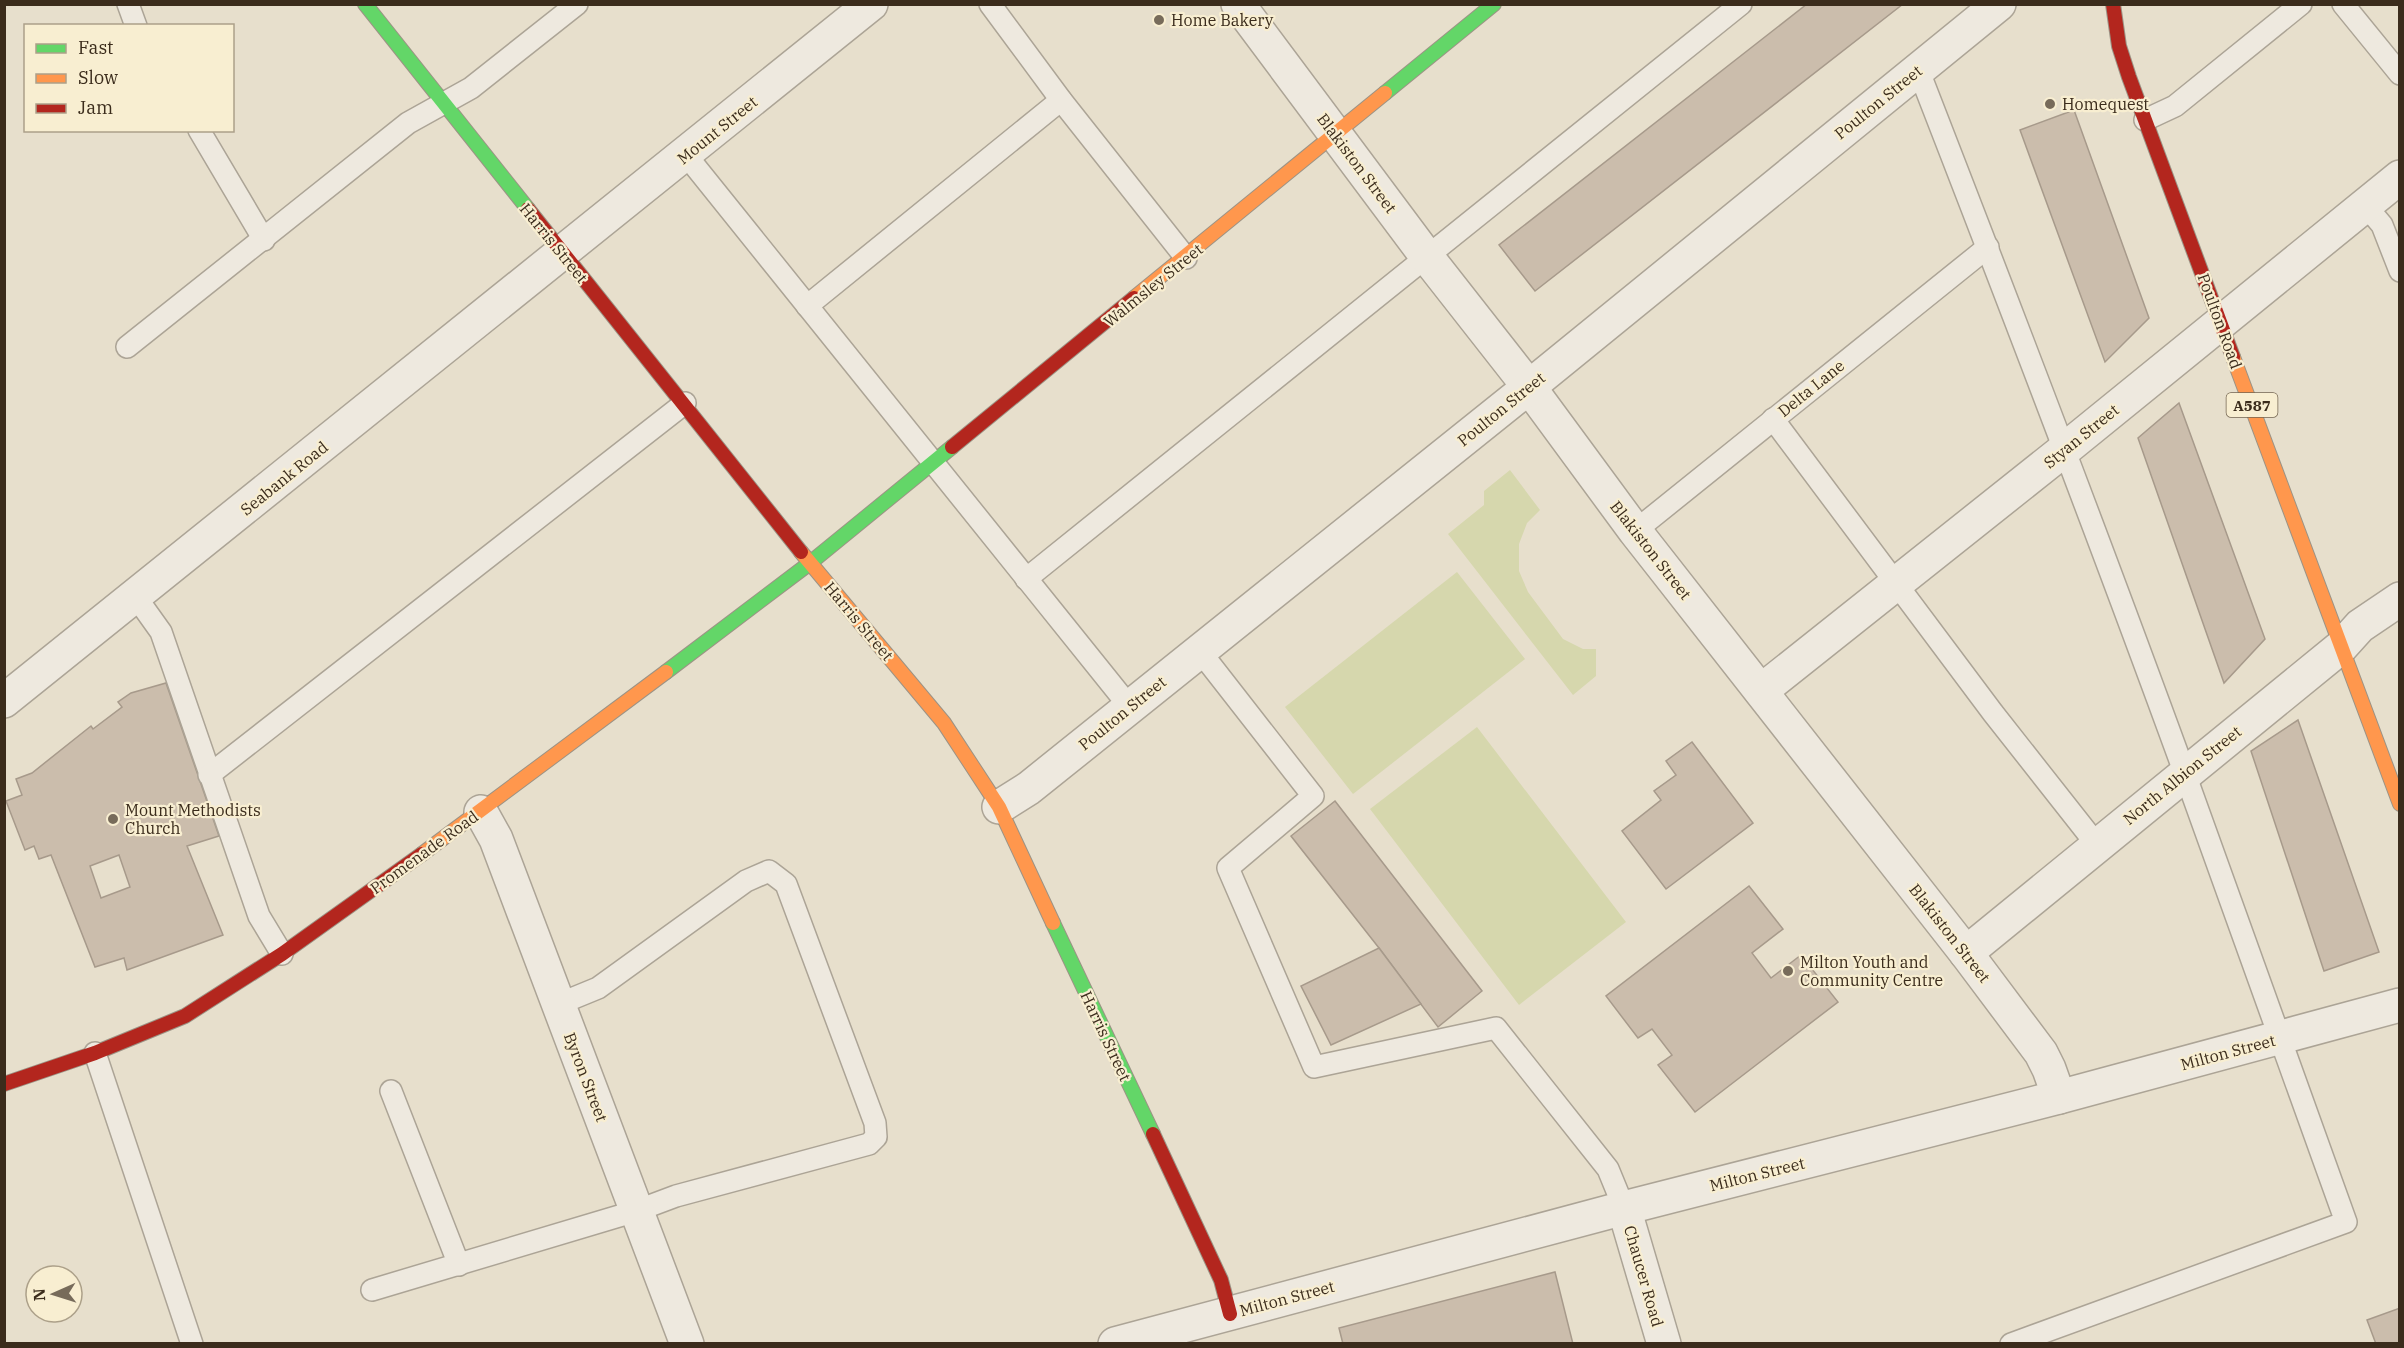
<svg xmlns="http://www.w3.org/2000/svg" width="2404" height="1348" font-family="'IBM Plex Serif',serif">
<style>
.green{fill:#d6d7ad}
.building{fill:#cbbdac;stroke:#a79a8b;stroke-width:1.5;fill-rule:evenodd}
.lines{fill:none;stroke-linecap:round;stroke-linejoin:round}
.lane-casing{stroke:#aca496;stroke-width:24}
.street-casing{stroke:#aca496;stroke-width:36}
.fast-casing{stroke:#9c9385;stroke-width:16}
.slow-casing{stroke:#9c9385;stroke-width:16}
.jam-casing{stroke:#9c9385;stroke-width:16}
.lane{stroke:#eee9df;stroke-width:21}
.street{stroke:#eee9df;stroke-width:33}
.fast{stroke:#63d668;stroke-width:14}
.slow{stroke:#ff974d;stroke-width:14}
.jam{stroke:#b3261e;stroke-width:14}
.poi-dot{fill:#776b5a;stroke:#f8eed1;stroke-width:2}
.labels{text-anchor:middle;dominant-baseline:central;stroke-width:4.5;stroke-linejoin:round;paint-order:stroke}
.shield{fill:#f8eed1;stroke:#746652;stroke-width:1.5}
.shield-label{font-size:15px;font-weight:bold;fill:#3b2c1c}
.poi-label{font-size:16px;fill:#3b2c1c;stroke:#f8eed1;text-anchor:start}
.street-label{font-size:16px;fill:#3b2c1c;stroke:#f8eed1}
</style>
<rect width="100%" height="100%" fill="#e7dfcc"/>
<g class="green">
<path d="M1510 470 1540 510 1527 523 1519 544V571L1528 592 1563 639 1583 649H1596V676L1573 695 1448 534 1484 505V491Z"/>
<path d="M1457 572 1525 659 1353 794 1285 707Z"/>
<path d="M1477 727 1626 922 1519 1005 1370 809Z"/>
</g>
<g class="building">
<path d="M1807 4H1903L1535 291 1499 245Z"/>
<path d="M2074 110 2149 318 2105 362 2020 130Z"/>
<path d="M2179 403 2265 639 2224 683 2138 438Z"/>
<path d="M166 683 219 836 187 846 223 935 127 970 124 958 95 967 51 855 39 859 34 846 25 850 6 801 22 795 16 779 32 773 91 726 93 729 122 707 118 702 131 693ZM119 855 130 887 101 898 90 866Z"/>
<path d="M2298 720 2379 952 2324 971 2251 751Z"/>
<path d="M1692 742 1753 823 1666 889 1622 831 1661 800 1654 791 1676 775 1666 761Z"/>
<path d="M1335 801 1482 991 1438 1027 1379 948 1291 836Z"/>
<path d="M1749 886 1783 929 1752 953 1771 978 1801 955 1838 1002 1695 1112 1658 1065 1672 1055 1652 1029 1638 1038 1606 996Z"/>
<path d="M1379 948 1421 1004 1331 1045 1301 986Z"/>
<path d="M1555 1272 1573 1344H1343L1339 1328Z"/>
<path d="M2400 1308V1344H2376L2367 1320Z"/>
</g>
<g class="lines">
<defs>
<g id="lane">
<path d="M128 4 136 26"/>
<path d="M990 4 1061 100 1186 258"/>
<path d="M2343 4 2400 74"/>
<path d="M1918 69C2009 303 2099 538 2185 774 2239 923 2291 1073 2346 1222L2011 1344"/>
<path d="M2145 120 2175 106 2301 4"/>
<path d="M199 130 264 240"/>
<path d="M686 155 1129 706"/>
<path d="M2366 206 2382 225 2400 271"/>
<path d="M807 306 1061 100"/>
<path d="M127 347 408 123 471 88 577 4"/>
<path d="M1773 419 1993 713 2097 845"/>
<path d="M1635 531 1988 247"/>
<path d="M1026 579 1741 4"/>
<path d="M136 597 161 632 259 916 282 954"/>
<path d="M1199 650 1313 796 1228 868 1314 1067 1496 1028 1608 1169 1624 1208"/>
<path d="M209 775 685 403"/>
<path d="M95 1053 192 1344"/>
<path d="M391 1091 459 1265"/>
<path d="M372 1290 636 1211 676 1196 869 1144 876 1137 875 1123 786 884 769 871 746 881 598 988 559 1004"/>
</g>
<g id="street">
<path d="M1238 4 1427 257 1529 387 1635 531 1966 953 2041 1053 2049 1069 2059 1097"/>
<path d="M1761 691 2064 450 2400 177"/>
<path d="M4 701 871 4"/>
<path d="M999 807 1029 788 1529 387 1999 4"/>
<path d="M481 812 496 839 687 1344"/>
<path d="M1966 953 2341 647 2360 626 2400 599"/>
<path d="M1624 1208 1664 1344"/>
<path d="M1115 1344 1624 1208 2059 1097 2400 1005"/>
</g>
<g id="fast">
<path d="M365 4 528 209"/>
<path d="M1385 93 1494 4"/>
<path d="M666 672 810 563 952 447"/>
<path d="M1053 923 1153 1134"/>
</g>
<g id="slow">
<path d="M1134 298 1385 93"/>
<path d="M2233 357 2400 804"/>
<path d="M801 552 944 723 999 807 1053 923"/>
<path d="M422 854 666 672"/>
</g>
<g id="jam">
<path d="M2113 4 2119 46 2129 77 2233 357"/>
<path d="M528 209 801 552"/>
<path d="M952 447 1134 298"/>
<path d="M4 1084 95 1053 185 1016 282 954 422 854"/>
<path d="M1153 1134 1221 1280 1230 1314"/>
</g>
</defs>
<use href="#lane" class="lane-casing"/>
<use href="#street" class="street-casing"/>
<use href="#fast" class="fast-casing"/>
<use href="#slow" class="slow-casing"/>
<use href="#jam" class="jam-casing"/>
<use href="#lane" class="lane"/>
<use href="#street" class="street"/>
<use href="#fast" class="fast"/>
<use href="#slow" class="slow"/>
<use href="#jam" class="jam"/>
</g>
<g class="poi-dot">
<circle cx="1159" cy="20" r="6"/>
<circle cx="2050" cy="104" r="6"/>
<circle cx="113" cy="819" r="6"/>
<circle cx="1788" cy="971" r="6"/>
</g>
<g class="labels">
<rect class="shield" x="2226.5" y="393" width="51" height="24" rx="4.5"/>
<g class="shield-label">
<text x="2252" y="405">A587</text>
</g>
<g class="poi-label">
<text x="1171" y="20">Home Bakery</text>
<text x="2062" y="104">Homequest</text>
<text x="125" y="810">Mount Methodists<tspan x="125" dy="18">Church</tspan></text>
<text x="1800" y="962">Milton Youth and<tspan x="1800" dy="18">Community Centre</tspan></text>
</g>
<g class="street-label">
<text transform="translate(1878 102) rotate(-39)">Poulton Street</text>
<text transform="translate(717 130) rotate(-39)">Mount Street</text>
<text transform="translate(1357 163) rotate(53)">Blakiston Street</text>
<text transform="translate(554 243) rotate(51)">Harris Street</text>
<text transform="translate(1153 285) rotate(-39)">Walmsley Street</text>
<text transform="translate(2220 321) rotate(70)">Poulton Road</text>
<text transform="translate(1811 388) rotate(-39)">Delta Lane</text>
<text transform="translate(1501 409) rotate(-39)">Poulton Street</text>
<text transform="translate(2081 436) rotate(-39)">Styan Street</text>
<text transform="translate(284 478) rotate(-39)">Seabank Road</text>
<text transform="translate(1651 550) rotate(52)">Blakiston Street</text>
<text transform="translate(859 621) rotate(50)">Harris Street</text>
<text transform="translate(1122 713) rotate(-39)">Poulton Street</text>
<text transform="translate(2182 775) rotate(-39)">North Albion Street</text>
<text transform="translate(424 852) rotate(-36)">Promenade Road</text>
<text transform="translate(1950 933) rotate(52)">Blakiston Street</text>
<text transform="translate(1106 1036) rotate(65)">Harris Street</text>
<text transform="translate(2228 1052) rotate(-15)">Milton Street</text>
<text transform="translate(586 1077) rotate(69)">Byron Street</text>
<text transform="translate(1757 1174) rotate(-14)">Milton Street</text>
<text transform="translate(1644 1276) rotate(74)">Chaucer Road</text>
<text transform="translate(1287 1298) rotate(-15)">Milton Street</text>
</g>
</g>
<rect width="2404" height="1348" fill="none" stroke="#3b2c1c" stroke-width="12"/>
<rect x="24" y="24" width="210" height="108" fill="#f8eed1" stroke="#aca089" stroke-width="1.5"/>
<rect x="36" y="44" width="30" height="9" fill="#63d668" stroke="#aca089" stroke-width="1.5"/>
<text x="78" y="54" font-size="18" fill="#3b2c1c">Fast</text>
<rect x="36" y="74" width="30" height="9" fill="#ff974d" stroke="#aca089" stroke-width="1.5"/>
<text x="78" y="84" font-size="18" fill="#3b2c1c">Slow</text>
<rect x="36" y="104" width="30" height="9" fill="#b3261e" stroke="#aca089" stroke-width="1.5"/>
<text x="78" y="114" font-size="18" fill="#3b2c1c">Jam</text>
<g transform="translate(54 1294) rotate(267)"><circle r="28" fill="#f8eed1" stroke="#aca089" stroke-width="1.5"/>
<path d="M0-4.5L10 22L0 15L-10 22Z" fill="#776b5a"/>
<text y="-9" font-size="16" font-weight="bold" text-anchor="middle" fill="#3b2c1c">N</text>
</g>
</svg>
